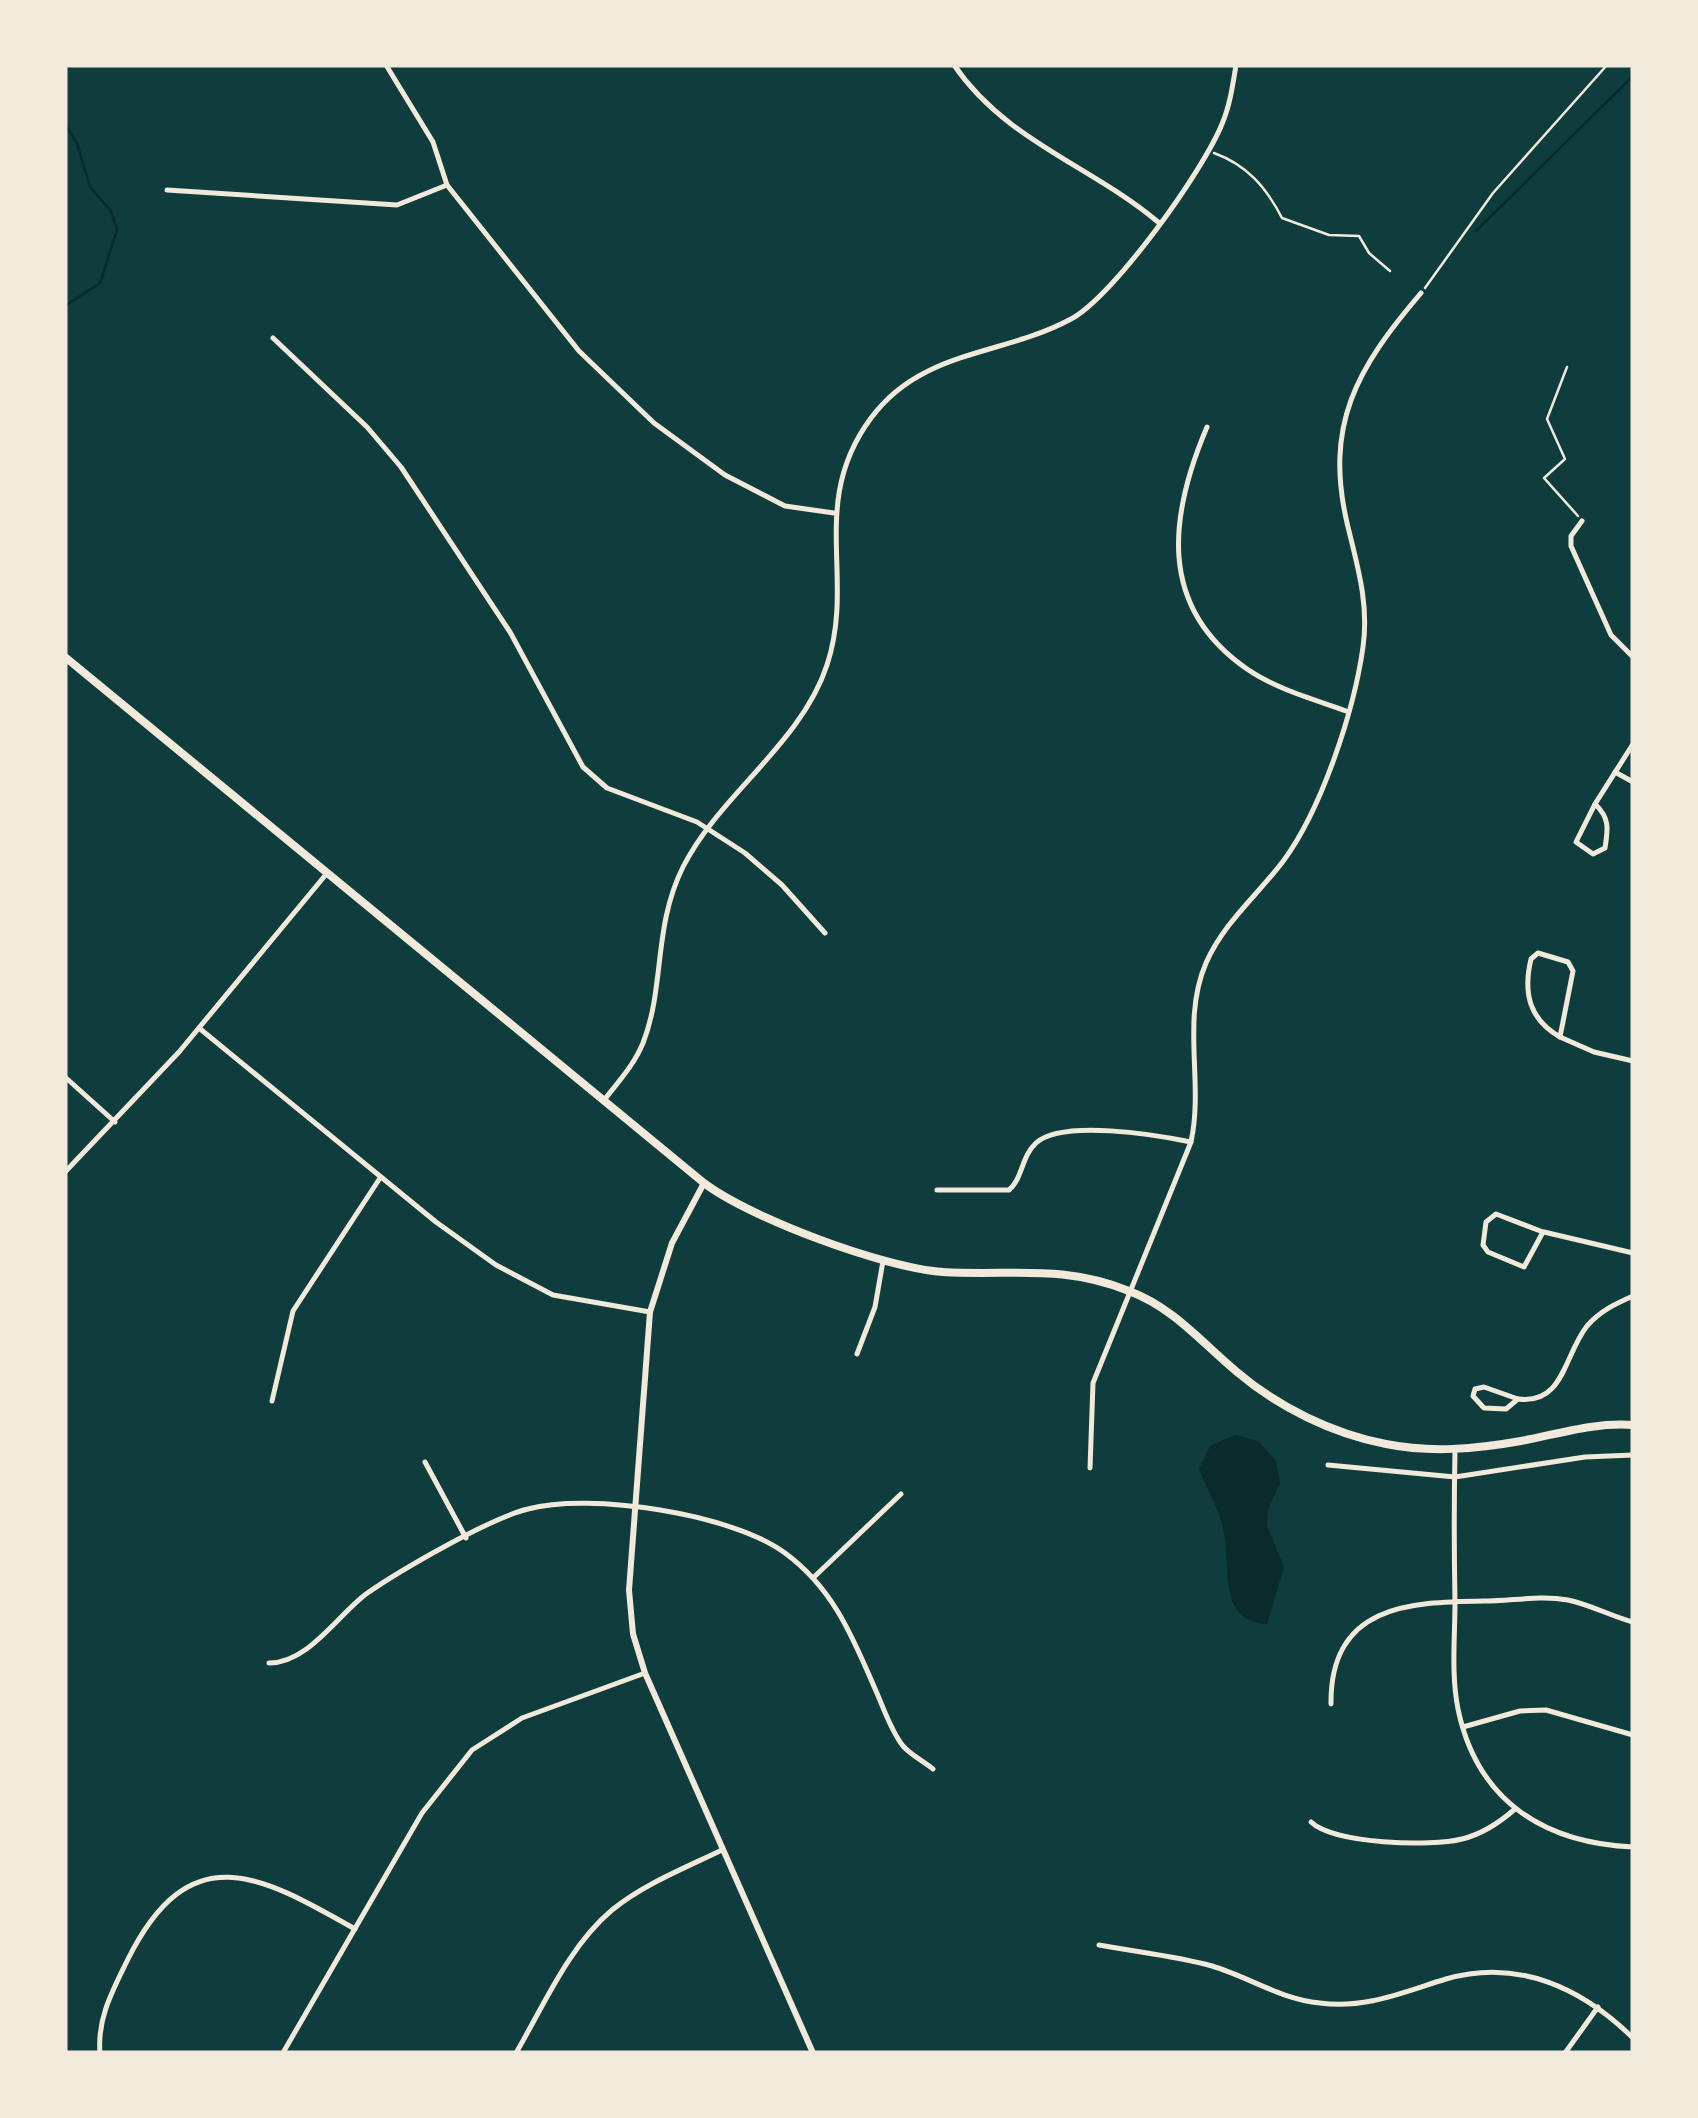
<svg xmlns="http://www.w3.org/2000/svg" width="1698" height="2118" font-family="Roboto,sans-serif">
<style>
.water{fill:#0a2a2b}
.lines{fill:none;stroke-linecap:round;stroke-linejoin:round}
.stream{stroke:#0a2a2b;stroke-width:2.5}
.path{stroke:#f1e9da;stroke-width:2.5}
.minor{stroke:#f1e9da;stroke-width:5}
.tertiary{stroke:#f1e9da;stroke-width:6}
.secondary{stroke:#f1e9da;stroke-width:8}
</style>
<rect width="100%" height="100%" fill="#0f3d3e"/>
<path class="water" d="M1235 1435 1258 1441 1276 1461 1280 1483 1268 1510 1267 1526 1284 1567 1267 1624C1215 1622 1232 1561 1223 1528 1219 1508 1206 1489 1199 1469L1210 1446Z"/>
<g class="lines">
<g class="stream">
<path d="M65 124 77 143 90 187 111 211 117 230 100 283 65 306"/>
<path d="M1476 231 1633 76"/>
</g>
<g class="path">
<path d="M1214 153C1247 165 1266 187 1282 218L1329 235 1359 236 1369 253 1390 271"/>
<path d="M1425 288 1493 193 1607 65"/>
<path d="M1567 367 1547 419 1565 459 1544 478 1578 516"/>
</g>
<g class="minor">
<path d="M386 65 433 142 447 185 579 351 654 423 725 475 785 506 834 513"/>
<path d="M954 65C1006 141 1090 165 1158 222"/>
<path d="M167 190 397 205 447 185"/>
<path d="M273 338 367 427 401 467 510 632 583 767 607 788 697 822 745 853 782 885 825 933"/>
<path d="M1207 427C1170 514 1156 606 1247 669 1276 689 1313 699 1346 711"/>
<path d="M1582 521 1571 536V546L1611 635 1633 657"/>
<path d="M1615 772 1633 782"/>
<path d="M1595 804C1610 818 1608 829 1605 848L1593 854 1576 842Z"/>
<path d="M1595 804 1633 744"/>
<path d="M1538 953 1568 962 1573 971 1560 1037C1529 1019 1523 993 1531 959Z"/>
<path d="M199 1028 436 1222 496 1265 553 1295 650 1312"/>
<path d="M1560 1037 1594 1052 1633 1061"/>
<path d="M65 1077 115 1122"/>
<path d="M605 1099C619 1081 634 1065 643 1043 665 987 653 927 683 867 720 794 801 744 827 665 856 577 808 503 871 418 922 349 1003 356 1071 319 1114 296 1203 171 1222 124 1230 105 1233 84 1236 65"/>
<path d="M65 1172 179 1052 328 872"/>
<path d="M937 1190H1009C1023 1178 1021 1157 1036 1143 1062 1119 1157 1135 1191 1142"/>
<path d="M1496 1214 1543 1232 1524 1267 1488 1252 1483 1245 1486 1222Z"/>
<path d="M1544 1232 1633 1253"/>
<path d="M857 1354 875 1307 883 1261"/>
<path d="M1484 1387 1518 1399 1506 1409 1484 1408 1473 1396 1475 1389Z"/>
<path d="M1518 1399C1564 1405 1564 1355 1587 1326 1600 1311 1615 1304 1633 1296"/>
<path d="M272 1401 293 1311 380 1178"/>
<path d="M1455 1450C1454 1500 1454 1551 1455 1602 1455 1637 1451 1674 1458 1709 1477 1801 1544 1843 1633 1847"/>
<path d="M425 1462 466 1538"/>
<path d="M1328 1465 1455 1477 1585 1457 1633 1455"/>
<path d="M1090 1468 1093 1383 1191 1142C1204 1082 1181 1021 1206 963 1224 922 1258 895 1284 860 1322 808 1354 711 1363 647 1369 605 1358 568 1348 527 1323 425 1357 368 1421 293"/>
<path d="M813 1578 901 1494"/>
<path d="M269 1663C308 1663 337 1616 366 1594 399 1571 490 1518 528 1509 590 1492 733 1514 785 1553 834 1589 853 1638 876 1691 884 1709 891 1731 903 1746 911 1755 923 1761 933 1769"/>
<path d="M1331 1704C1330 1605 1409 1602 1484 1601 1512 1601 1540 1595 1568 1600 1591 1605 1611 1616 1633 1622"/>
<path d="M1463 1727 1520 1711 1546 1710 1633 1735"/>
<path d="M1311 1822C1334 1844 1431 1847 1462 1839 1483 1834 1499 1823 1515 1809"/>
<path d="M1099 1945C1136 1952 1176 1956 1212 1966 1249 1977 1280 1999 1320 2003 1366 2009 1403 1992 1446 1979 1518 1958 1582 1988 1633 2038"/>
<path d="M284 2051 422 1813 472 1750 522 1718 645 1673"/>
<path d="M100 2053C97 2018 113 1990 128 1959 190 1835 260 1875 355 1929"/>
<path d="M516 2053C544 2005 569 1946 612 1910 644 1884 685 1868 722 1850"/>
<path d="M1565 2053 1598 2007"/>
</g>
<path class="tertiary" d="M704 1183 672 1243 650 1312 629 1590 633 1634 645 1673 813 2053"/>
<path class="secondary" d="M65 657 704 1183C750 1218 884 1268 943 1272 1011 1276 1062 1264 1129 1291 1174 1308 1201 1342 1237 1372 1278 1407 1333 1434 1386 1444 1431 1453 1476 1449 1521 1441 1558 1434 1595 1422 1633 1425"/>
</g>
<rect width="1698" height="2118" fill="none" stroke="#f1e9da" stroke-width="135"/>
</svg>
